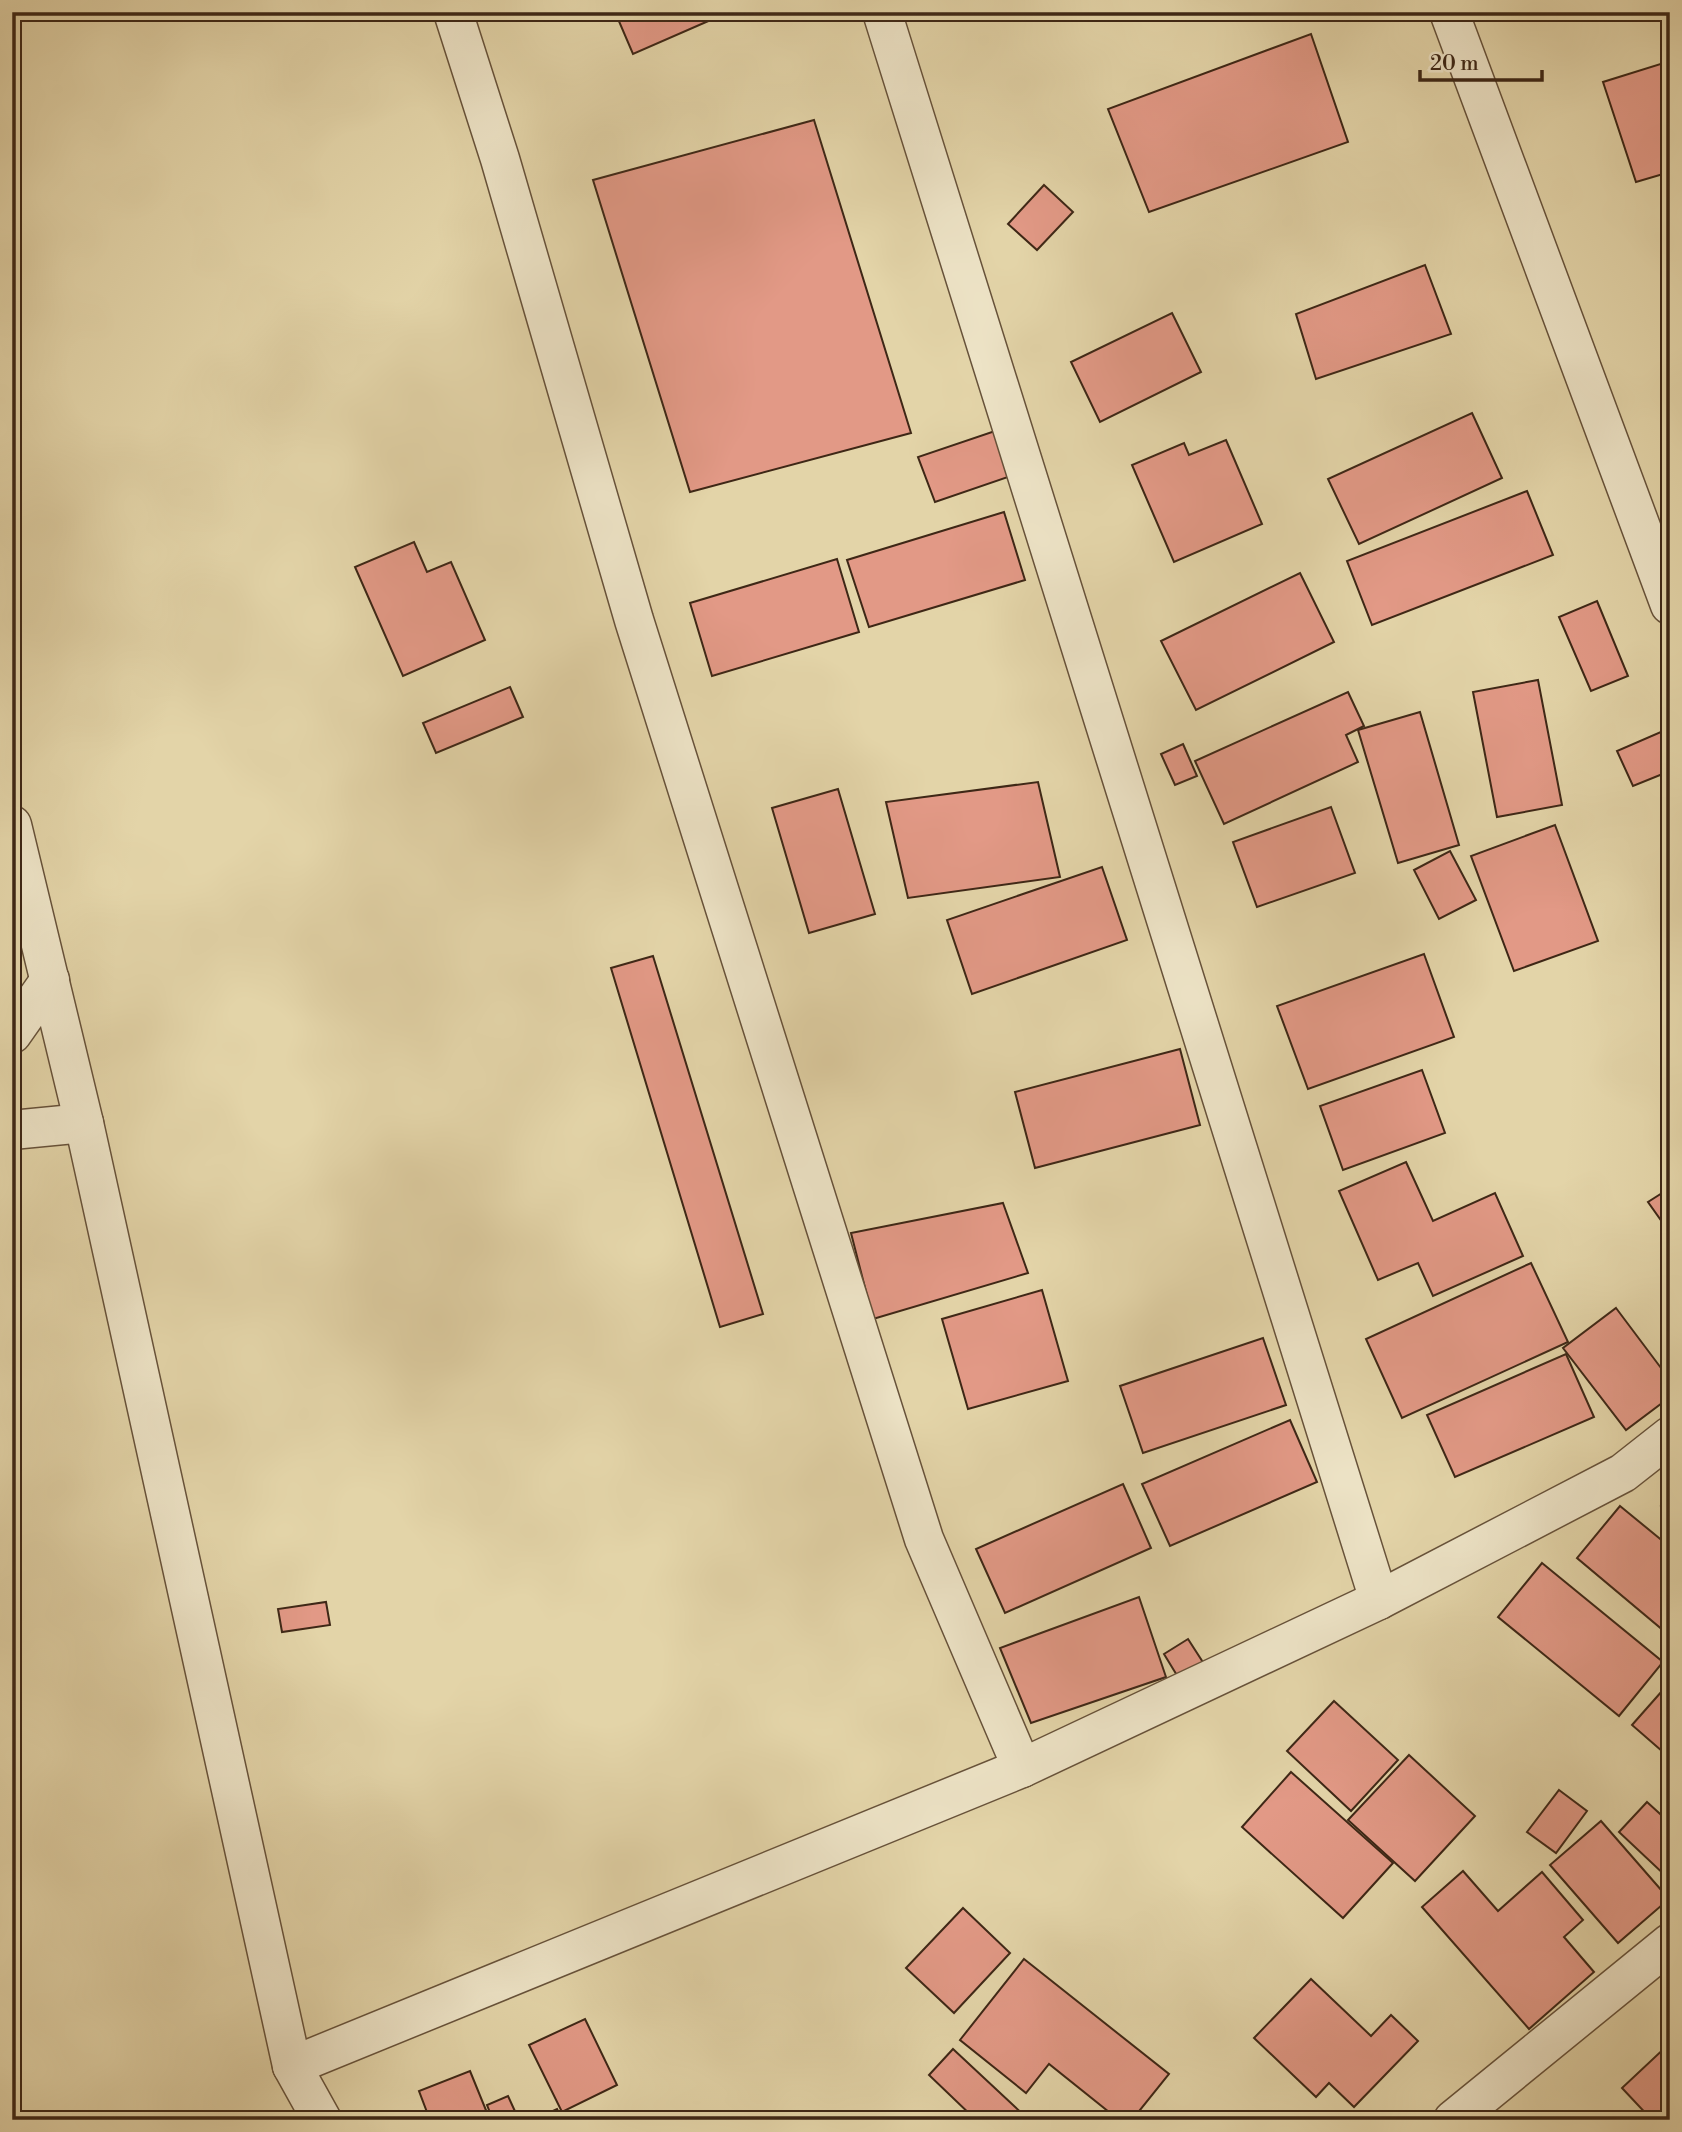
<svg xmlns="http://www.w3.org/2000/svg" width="1682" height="2132" font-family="'Libre Bodoni',serif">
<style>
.building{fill:#e29986;stroke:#3e2716;stroke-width:2}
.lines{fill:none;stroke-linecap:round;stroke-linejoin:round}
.street-casing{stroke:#67523a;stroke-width:41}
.street{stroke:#ede3c6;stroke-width:38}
</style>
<rect width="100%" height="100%" fill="#e3d4a8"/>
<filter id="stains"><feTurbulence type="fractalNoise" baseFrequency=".00286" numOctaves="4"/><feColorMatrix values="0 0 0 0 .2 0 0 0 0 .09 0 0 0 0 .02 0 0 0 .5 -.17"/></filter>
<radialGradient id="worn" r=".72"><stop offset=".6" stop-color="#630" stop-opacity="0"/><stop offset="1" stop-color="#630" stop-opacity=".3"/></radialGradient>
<g class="building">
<path d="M615 12H729L633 54Z"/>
<path d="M1311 34 1348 142 1149 212 1108 109Z"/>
<path d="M1670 61V172L1636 182 1603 82Z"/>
<path d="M814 120 911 433 690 492 593 180Z"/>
<path d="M1044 185 1073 212 1037 250 1008 224Z"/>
<path d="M1425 265 1451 334 1316 379 1296 314Z"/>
<path d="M1172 313 1201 372 1100 422 1071 362Z"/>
<path d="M1472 413 1502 478 1359 544 1328 479Z"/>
<path d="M995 431 1011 476 935 502 918 457Z"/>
<path d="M1226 440 1262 524 1174 562 1132 465 1184 443 1189 455Z"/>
<path d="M1527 491 1553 555 1372 625 1347 561Z"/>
<path d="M1004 512 1025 580 869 627 847 560Z"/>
<path d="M414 542 427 572 451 562 485 640 403 676 355 567Z"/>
<path d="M837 559 859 632 712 676 690 603Z"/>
<path d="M1300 573 1334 642 1196 710 1161 641Z"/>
<path d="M1597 601 1628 676 1591 691 1559 617Z"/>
<path d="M1538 680 1562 805 1497 817 1473 692Z"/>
<path d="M510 687 523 717 436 753 423 723Z"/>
<path d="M1348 692 1364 726 1346 735 1358 762 1224 824 1195 761Z"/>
<path d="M1420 712 1459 845 1398 863 1358 730Z"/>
<path d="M1670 728V771L1633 786 1617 751Z"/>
<path d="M1183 744 1197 776 1175 785 1161 754Z"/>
<path d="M1038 782 1060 877 908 898 886 802Z"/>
<path d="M838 789 875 914 809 933 772 808Z"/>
<path d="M1331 807 1355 873 1257 907 1233 842Z"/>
<path d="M1555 825 1598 941 1514 971 1471 856Z"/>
<path d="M1450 851 1476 900 1439 919 1414 870Z"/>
<path d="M1102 867 1127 940 972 994 947 920Z"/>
<path d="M1424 954 1454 1037 1308 1089 1277 1006Z"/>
<path d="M653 956 763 1314 720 1327 611 968Z"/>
<path d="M1180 1049 1200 1125 1035 1168 1015 1092Z"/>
<path d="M1422 1070 1445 1133 1343 1170 1320 1106Z"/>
<path d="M1406 1162 1433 1221 1495 1193 1523 1256 1433 1296 1418 1263 1378 1280 1339 1191Z"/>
<path d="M1670 1188V1233L1648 1202Z"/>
<path d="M1003 1203 1028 1273 873 1319 851 1233Z"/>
<path d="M1531 1263 1568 1342 1402 1418 1366 1339Z"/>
<path d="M1042 1290 1068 1381 968 1409 942 1319Z"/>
<path d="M1616 1308 1670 1380V1397L1626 1430 1563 1348Z"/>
<path d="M1263 1338 1286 1405 1143 1453 1120 1386Z"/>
<path d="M1566 1354 1594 1417 1455 1477 1427 1415Z"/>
<path d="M1290 1420 1317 1482 1170 1546 1142 1484Z"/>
<path d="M1123 1484 1151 1548 1005 1613 976 1549Z"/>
<path d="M1670 1496V1514L1661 1506Z"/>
<path d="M1620 1506 1670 1547V1636L1577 1558Z"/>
<path d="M1542 1563 1663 1662 1619 1716 1498 1617Z"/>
<path d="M1139 1597 1166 1677 1031 1723 1000 1648Z"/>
<path d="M326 1602 330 1625 282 1632 278 1609Z"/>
<path d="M1188 1639 1206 1667 1181 1682 1164 1654Z"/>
<path d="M1670 1682V1758L1632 1725Z"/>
<path d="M1334 1701 1398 1760 1351 1811 1287 1751Z"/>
<path d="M1409 1755 1475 1816 1415 1881 1348 1820Z"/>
<path d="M1291 1772 1393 1863 1343 1918 1242 1827Z"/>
<path d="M1559 1790 1587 1811 1556 1853 1527 1832Z"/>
<path d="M1647 1802 1670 1823V1880L1619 1832Z"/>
<path d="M1601 1821 1669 1899 1618 1943 1550 1865Z"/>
<path d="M1463 1871 1498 1911 1542 1872 1583 1920 1564 1937 1594 1972 1529 2029 1422 1907Z"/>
<path d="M963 1908 1010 1953 954 2013 906 1968Z"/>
<path d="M1024 1959 1169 2074 1132 2120H1119L1049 2064 1026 2093 960 2040Z"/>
<path d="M1311 1979 1371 2036 1391 2015 1418 2041 1354 2107 1329 2083 1316 2097 1254 2038Z"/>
<path d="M585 2019 617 2085 562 2112 529 2045Z"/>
<path d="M1670 2043V2120H1652L1622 2088Z"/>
<path d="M953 2049 1029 2120H976L929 2075Z"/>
<path d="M470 2071 490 2120H430L419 2091Z"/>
<path d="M508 2096 519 2120H493L487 2105Z"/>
<path d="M557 2109 562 2120H533Z"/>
</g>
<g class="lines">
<defs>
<g id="street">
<path d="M453 12 500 159 634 620 924 1539 1022 1768"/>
<path d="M882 12 1379 1600"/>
<path d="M1449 12 1670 605"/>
<path d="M12 825 84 1123 292 2066 322 2120"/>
<path d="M12 1034 50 980"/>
<path d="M12 1130 84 1123"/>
<path d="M292 2066 1022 1768 1379 1600 1623 1473 1670 1436"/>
<path d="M1453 2120 1670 1943"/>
</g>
</defs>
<use href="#street" class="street-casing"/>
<use href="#street" class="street"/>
</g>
<rect width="1682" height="2132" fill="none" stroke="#e3d4a8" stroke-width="42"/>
<rect x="14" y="14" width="1654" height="2104" fill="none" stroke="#3e2716" stroke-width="3.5"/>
<rect x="21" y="21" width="1640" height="2090" fill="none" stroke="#3e2716" stroke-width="2"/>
<path d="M1420 70v10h122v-10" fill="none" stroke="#3e2716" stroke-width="3.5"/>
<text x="1430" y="70" font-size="21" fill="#3e2716" stroke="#ede3c6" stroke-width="5" paint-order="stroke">20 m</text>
<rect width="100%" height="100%" filter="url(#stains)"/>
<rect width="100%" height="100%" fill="url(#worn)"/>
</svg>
